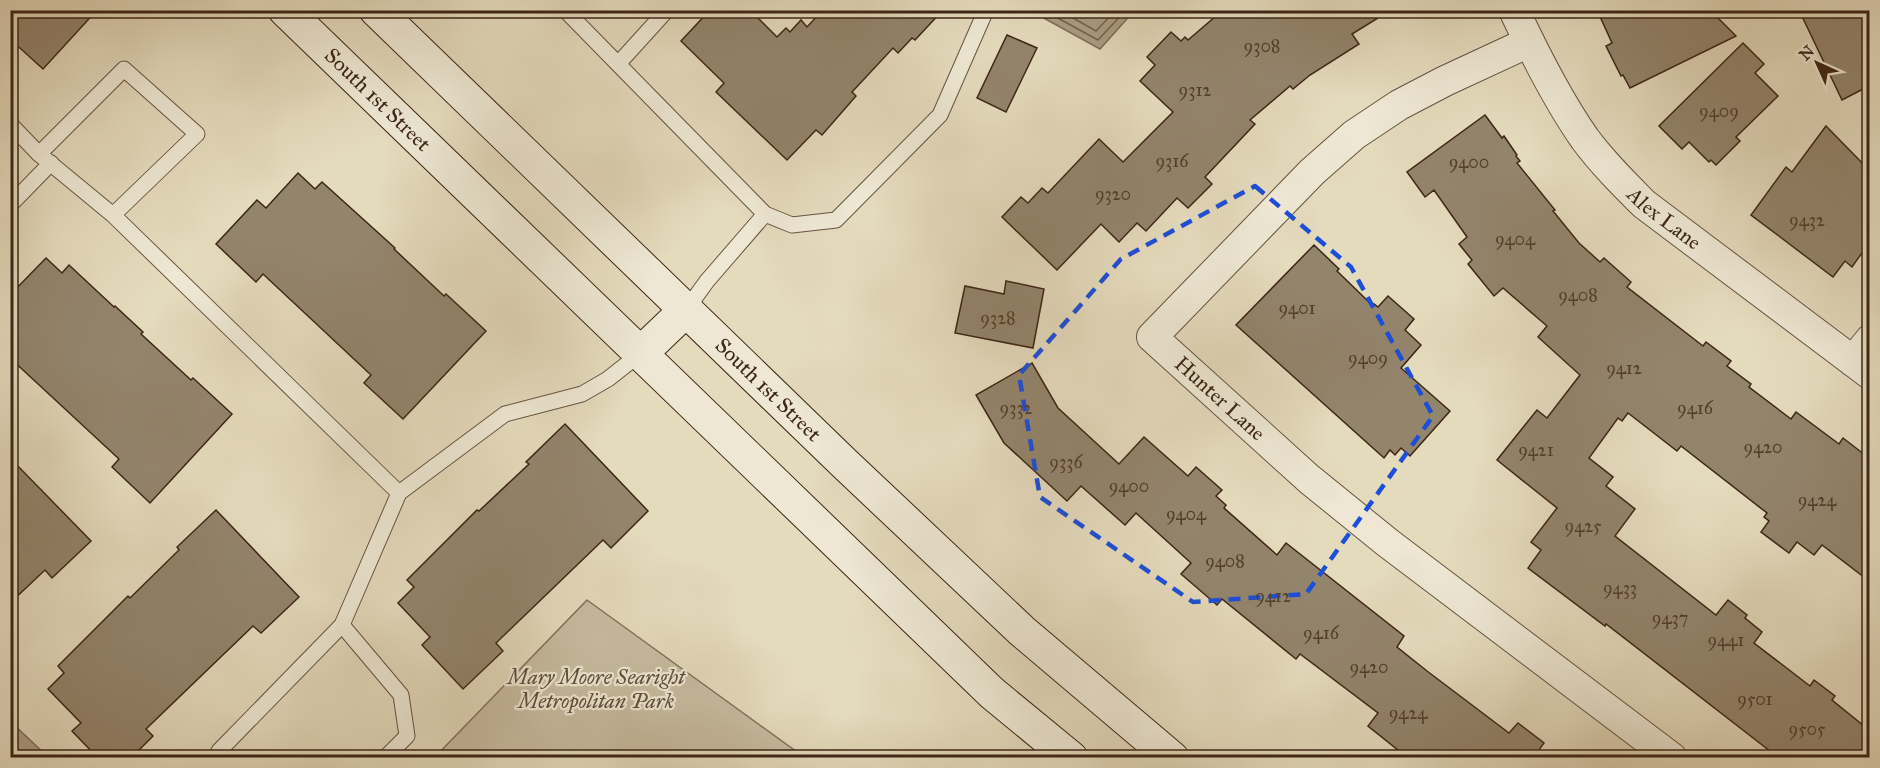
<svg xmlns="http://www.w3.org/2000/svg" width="1880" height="768" font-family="'IM FELL Great Primer',serif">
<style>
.green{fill:#c7bba0;stroke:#82705b;stroke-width:1.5}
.water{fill:#ab9d84;stroke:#7f6d58;stroke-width:1.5}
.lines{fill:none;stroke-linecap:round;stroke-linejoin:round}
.shore{stroke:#74624d;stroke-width:1.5}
.building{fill:#93846c;stroke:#3c2616;stroke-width:1.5}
.service-casing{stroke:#665340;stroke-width:17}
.minor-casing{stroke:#665340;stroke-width:32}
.secondary-casing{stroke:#3c2616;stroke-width:35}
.service{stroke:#ede7d3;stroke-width:15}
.minor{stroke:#ede7d3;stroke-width:30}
.secondary{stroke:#ede7d3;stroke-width:33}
.marked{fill:none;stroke:#1d4ed8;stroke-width:4.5;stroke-dasharray:12 8;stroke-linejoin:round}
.labels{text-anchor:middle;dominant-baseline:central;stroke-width:4.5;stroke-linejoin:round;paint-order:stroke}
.number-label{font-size:18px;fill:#523e2c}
.street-label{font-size:21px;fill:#3c2616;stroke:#ede7d3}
.park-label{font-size:21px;font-style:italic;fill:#5f4b38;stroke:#ede7d3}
</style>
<rect width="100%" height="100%" fill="#e4dabc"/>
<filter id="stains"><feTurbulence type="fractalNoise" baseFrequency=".00333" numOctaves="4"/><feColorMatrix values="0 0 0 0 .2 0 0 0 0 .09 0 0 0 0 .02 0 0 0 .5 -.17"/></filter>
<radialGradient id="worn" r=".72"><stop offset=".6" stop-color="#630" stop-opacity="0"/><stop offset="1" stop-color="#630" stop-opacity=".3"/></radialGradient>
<path class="green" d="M587 600 804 757H435Z"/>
<g class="water">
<path d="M1031 11H1134L1100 49Z"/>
<path d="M10 723H12L48 757H11Z"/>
</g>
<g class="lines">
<g class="shore">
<path d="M1043 10 1098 40 1126 10"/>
<path d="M1059 10 1096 31 1116 10"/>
</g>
</g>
<g class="building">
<path d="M10 10H97L43 69 10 39Z"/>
<path d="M710 10H750L777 37 786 28 790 32 801 20 807 27 823 10H943L915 40 912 38 898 53 893 48 852 92 856 96 822 135 816 130 787 160 716 92 724 83 681 41Z"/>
<path d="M1223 10H1391L1352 34 1359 44 1310 75 1293 89 1290 86 1250 120 1255 124 1205 177 1212 184 1188 208 1177 198 1146 231 1137 223 1119 242 1101 224 1057 270 1002 217 1021 197 1028 203 1042 188 1048 193 1099 139 1123 162 1173 112 1140 81 1155 65 1147 57 1171 32 1181 41 1185 37 1188 40Z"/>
<path d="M1597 10H1710L1736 36 1630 88 1623 75 1621 76 1606 46 1612 43Z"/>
<path d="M1799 10H1869V86L1842 100Z"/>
<path d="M1007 35 1037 48 1006 112 977 98Z"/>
<path d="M1743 43 1764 64 1755 73 1778 96 1736 137 1740 141 1716 165 1711 160 1709 162 1689 142 1682 149 1659 126Z"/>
<path d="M1485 115 1502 138 1504 136 1517 155 1516 156 1520 161 1517 163 1555 210 1553 211 1579 243 1600 262 1604 258 1631 282 1627 287 1703 346 1706 342 1731 361 1727 366 1751 384 1749 387 1791 419 1796 412 1839 444 1843 438 1869 458V581L1822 545 1814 555 1797 542 1789 553 1761 532 1769 521 1764 517 1767 513 1681 446 1677 451 1628 413 1622 421 1618 418 1589 458 1613 477 1606 486 1635 509 1615 536 1716 615 1728 600 1747 615 1745 618 1762 632 1754 643 1810 686 1814 680 1835 696 1832 700 1869 730V758H1779L1606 624 1605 626 1528 568 1541 550 1531 542 1557 508 1497 460 1537 410 1547 418 1580 375 1538 337 1547 326 1503 288 1494 296 1468 264 1472 260 1459 244 1467 237 1434 190 1425 197 1407 172Z"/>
<path d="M1826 126 1869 170V243L1852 267 1845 261 1833 277 1751 215 1786 167 1792 172Z"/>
<path d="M298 173 315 189 322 182 395 248 394 249 444 296 446 294 486 331 403 419 364 383 371 375 263 274 256 282 216 244 257 200 266 208Z"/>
<path d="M1314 245 1339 269 1337 271 1373 306 1374 304 1378 307 1388 296 1414 319 1405 330 1421 345 1401 368 1450 411 1410 456 1401 448 1395 455 1390 450 1384 458 1236 325Z"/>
<path d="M46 258 62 273 69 265 114 307 115 306 143 332 141 334 191 380 193 378 232 414 150 503 112 467 119 459 10 358V295Z"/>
<path d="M1006 281 1044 289 1033 348 955 333 965 286 1004 294Z"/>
<path d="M1032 363 1058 408 1119 464 1144 437 1188 476 1196 467 1222 490 1216 496 1226 505 1224 508 1277 555 1286 543 1404 636 1397 647 1427 671 1509 733 1518 723 1544 743 1536 754 1541 758H1408L1368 726 1378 713 1300 654 1296 659 1222 599 1217 605 1181 574 1191 563 1136 513 1125 525 1081 486 1067 501 1004 443 976 395Z"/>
<path d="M565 424 648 511 611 548 603 540 496 643 503 651 463 689 422 645 430 637 398 603 414 587 407 580 477 510 479 511 529 464 526 462Z"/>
<path d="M10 458 91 541 52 578 45 570 10 603Z"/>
<path d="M216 510 299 597 261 633 253 626 146 729 153 736 131 758H98L72 731 81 723 48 689 64 673 58 666 128 596 130 598 179 550 177 547Z"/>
</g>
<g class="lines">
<defs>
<g id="service">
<path d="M565 10 765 214 792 225 836 220 940 115 986 10"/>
<path d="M618 64 667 10"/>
<path d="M10 124 39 154"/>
<path d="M10 205 51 163"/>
<path d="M113 215 39 154 124 69 197 134 113 215 399 493"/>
<path d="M686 310 707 281 765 214"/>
<path d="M342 625 401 695 407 736 385 758"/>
<path d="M217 758 219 751 342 625 399 493 505 414 582 394 608 379 641 353"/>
</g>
<g id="minor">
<path id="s1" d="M1514 10C1535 55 1557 99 1585 139 1602 162 1623 183 1644 204L1870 374"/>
<path id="s2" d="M1529 42 1445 81 1399 105 1354 135 1312 172 1152 337 1309 479 1388 543 1672 758"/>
<path d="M1853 361 1870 340"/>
</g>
<g id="secondary">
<path id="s3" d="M285 10 992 693 1071 758"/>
<path id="s4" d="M376 10 844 463 1022 631 1172 758"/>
<path d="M641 353 686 310"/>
</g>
</defs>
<use href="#service" class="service-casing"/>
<use href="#minor" class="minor-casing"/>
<use href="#secondary" class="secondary-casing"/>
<use href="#service" class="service"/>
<use href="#minor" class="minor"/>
<use href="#secondary" class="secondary"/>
</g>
<path class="marked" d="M1255 186 1351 267 1433 416 1306 594 1193 602 1040 497 1019 375 1121 259Z"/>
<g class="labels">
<g class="number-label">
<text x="1262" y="46">9308</text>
<text x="1195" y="90">9312</text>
<text x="1719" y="111">9409</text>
<text x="1172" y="161">9316</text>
<text x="1469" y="162">9400</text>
<text x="1113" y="194">9320</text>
<text x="1807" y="220">9432</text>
<text x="1515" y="239">9404</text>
<text x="1578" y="295">9408</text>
<text x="1297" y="308">9401</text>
<text x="998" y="318">9328</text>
<text x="1368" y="358">9409</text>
<text x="1624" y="368">9412</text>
<text x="1016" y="408">9332</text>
<text x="1695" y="408">9416</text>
<text x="1763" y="447">9420</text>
<text x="1536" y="450">9421</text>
<text x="1066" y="462">9336</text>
<text x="1129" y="486">9400</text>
<text x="1817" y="500">9424</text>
<text x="1186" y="514">9404</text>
<text x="1583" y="526">9425</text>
<text x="1225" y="561">9408</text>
<text x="1620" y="588">9433</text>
<text x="1273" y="596">9412</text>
<text x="1670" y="618">9437</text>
<text x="1321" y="633">9416</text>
<text x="1726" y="640">9441</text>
<text x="1369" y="667">9420</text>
<text x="1755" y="699">9501</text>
<text x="1408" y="713">9424</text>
<text x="1807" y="729">9505</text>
</g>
<g class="street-label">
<text stroke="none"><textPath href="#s3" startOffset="129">South 1st Street</textPath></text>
<text stroke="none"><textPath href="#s1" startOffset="260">Alex Lane</textPath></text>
<text stroke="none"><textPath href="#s4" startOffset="546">South 1st Street</textPath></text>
<text stroke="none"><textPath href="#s2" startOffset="576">Hunter Lane</textPath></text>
</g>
<g class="park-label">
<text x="596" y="677">Mary Moore Searight<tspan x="596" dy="24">Metropolitan Park</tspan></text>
</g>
</g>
<rect width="1880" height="768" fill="none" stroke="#e4dabc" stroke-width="36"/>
<rect x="12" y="12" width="1856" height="744" fill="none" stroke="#3c2616" stroke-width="3"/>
<rect x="18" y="18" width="1844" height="732" fill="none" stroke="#3c2616" stroke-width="1.5"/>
<g transform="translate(1817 63) rotate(315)" stroke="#ede7d3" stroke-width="4.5" paint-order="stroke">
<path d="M0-4.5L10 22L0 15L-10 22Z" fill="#3c2616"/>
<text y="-9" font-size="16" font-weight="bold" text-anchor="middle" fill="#3c2616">N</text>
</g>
<rect width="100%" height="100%" filter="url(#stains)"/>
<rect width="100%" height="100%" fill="url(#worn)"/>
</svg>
